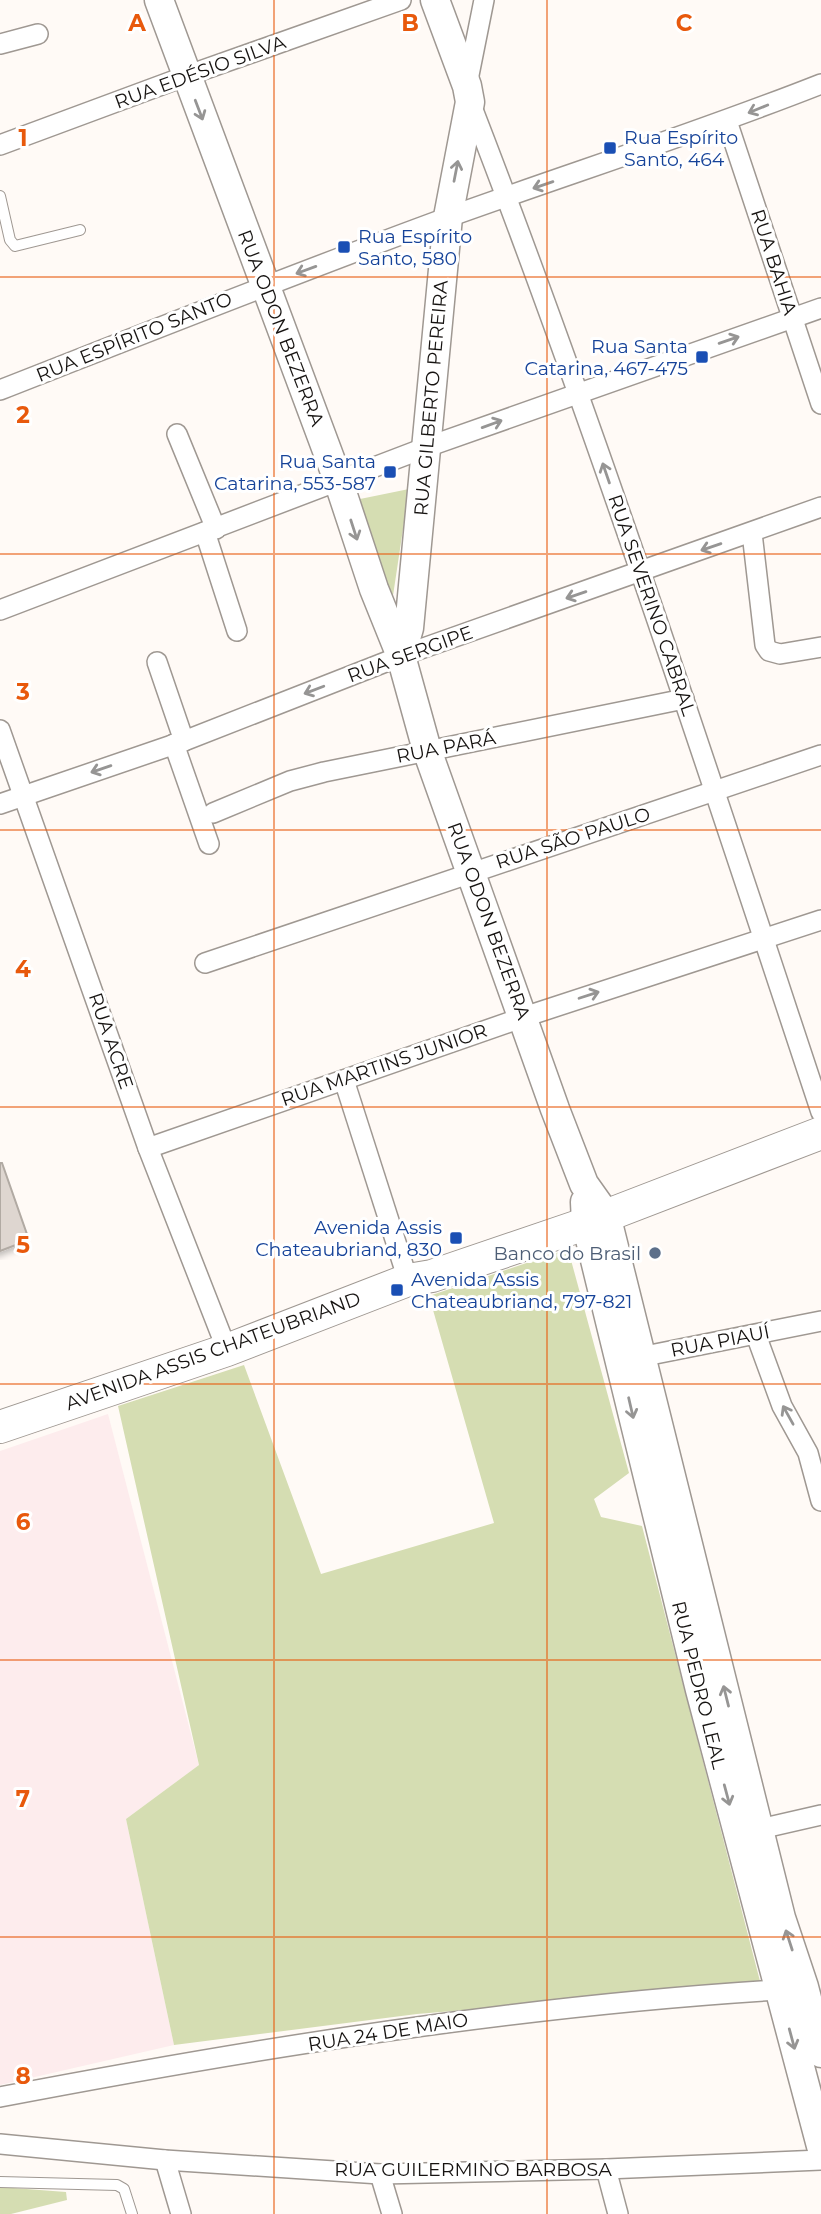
<svg xmlns="http://www.w3.org/2000/svg" width="821" height="2214" font-family="Montserrat,sans-serif">
<style>
.industrial{fill:#fdeced}
.green{fill:#d5ddb2}
.building{fill:#ded6d0;stroke:#b1aaa3;stroke-width:2;filter:url(#shadow)}
.lines{fill:none;stroke-linecap:round;stroke-linejoin:round}
.service-casing{stroke:#9f9892;stroke-width:12}
.minor-casing{stroke:#9f9892;stroke-width:22}
.secondary-casing{stroke:#9f9892;stroke-width:31}
.primary-casing{stroke:#9f9892;stroke-width:34}
.service{stroke:#fff;stroke-width:10}
.minor{stroke:#fff;stroke-width:19}
.secondary{stroke:#fff;stroke-width:28}
.primary{stroke:#fff;stroke-width:32}
.oneway{stroke:#969594}
.grid{fill:none;stroke:#e8590c;stroke-width:2;stroke-opacity:0.55}
.transit-dot{fill:#1a4fb4;stroke:#fff;stroke-width:2.5}
.service-dot{fill:#5c6f8a;stroke:#fff;stroke-width:2.5}
.labels{text-anchor:middle;dominant-baseline:central;stroke-width:6;stroke-linejoin:round;paint-order:stroke}
.street-label{font-size:19px;fill:#161311;stroke:#fff}
.transit-label{font-size:19px;fill:#164399;stroke:#fff;text-anchor:start}
.service-label{font-size:19px;fill:#4e5e75;stroke:#fff;text-anchor:end}
.grid-label{font-size:23px;text-anchor:middle;font-weight:bold;fill:#e8590c;stroke:#fff;stroke-width:6;stroke-linejoin:round;paint-order:stroke}
</style>
<defs>
<filter id="shadow"><feDropShadow dx="-6" dy="6" stdDeviation="3.5" flood-color="#0004"/></filter>
</defs>
<rect width="100%" height="100%" fill="#fffaf6"/>
<path class="industrial" d="M108 1414 199 1765 126 1819 174 2045 0 2085V1451Z"/>
<g class="green">
<path d="M409 489 391 609 360 499Z"/>
<path d="M568 1249 629 1473 594 1499 601 1517 642 1526 761 1985 417 2014 174 2045 126 1819 199 1765 118 1406 244 1365 321 1574 494 1523 429 1296Z"/>
<path d="M0 2187 66 2192 67 2200 11 2214H0Z"/>
</g>
<path class="building" d="M0 1163H2L29 1240 0 1251Z"/>
<g class="lines">
<defs>
<g id="service">
<path d="M0 196 10 240 15 246 80 230"/>
<path d="M0 2182 117 2185 124 2189 132 2214"/>
</g>
<g id="minor">
<path d="M0 44 38 34"/>
<path d="M467 85 484 0"/>
<path d="M470 102C599 435 709 774 821 1112"/>
<path d="M727 121 821 404"/>
<path d="M0 145 186 76 401 0"/>
<path d="M0 390C148 332 296 273 446 218 571 173 697 133 821 84"/>
<path d="M177 434 216 529"/>
<path d="M205 532 237 631"/>
<path d="M752 533 765 645 769 651 780 654 821 647"/>
<path d="M0 610 427 447 821 308"/>
<path d="M157 662 184 741"/>
<path d="M0 730 148 1148 227 1350"/>
<path d="M174 744 209 844"/>
<path d="M0 804 184 741 401 656 821 507"/>
<path d="M213 813 290 781 324 772 684 699"/>
<path d="M205 963 821 755"/>
<path d="M344 1080 408 1280"/>
<path d="M148 1148 524 1017 821 920"/>
<path d="M756 1335 782 1406 808 1453 821 1501"/>
<path d="M630 1359 821 1321"/>
<path d="M747 1832 821 1815"/>
<path d="M0 2097C257 2048 517 2006 778 1990"/>
<path d="M0 2144 165 2160 380 2174 606 2169 821 2160"/>
<path d="M165 2160 181 2214"/>
<path d="M606 2169 618 2214"/>
<path d="M380 2174 392 2214"/>
</g>
<g id="secondary">
<path d="M159 0 338 480 374 589 401 656 427 750 555 1109 584 1184 606 1215 781 1918 804 1987 821 2053"/>
<path d="M401 656 409 628 448 217 470 102 467 86 435 0"/>
<path d="M585 1202 586 1223 700 1690 821 2146"/>
</g>
<path id="primary" d="M0 1427 227 1350 408 1280 432 1276 582 1225 821 1133"/>
</defs>
<use href="#service" class="service-casing"/>
<use href="#minor" class="minor-casing"/>
<use href="#secondary" class="secondary-casing"/>
<use href="#primary" class="primary-casing"/>
<use href="#service" class="service"/>
<use href="#minor" class="minor"/>
<use href="#secondary" class="secondary"/>
<use href="#primary" class="primary"/>
</g>
<defs><path id="oneway-shaft" d="M-6 0H5M1.5-3L5.5 0L1.5 3" fill="none" stroke-width="1.6" stroke-linecap="round" stroke-linejoin="round" transform="scale(1.75)"/></defs>
<g class="oneway">
<use href="#oneway-shaft" transform="translate(758 109) rotate(158)"/>
<use href="#oneway-shaft" transform="translate(199 110) rotate(69)"/>
<use href="#oneway-shaft" transform="translate(456 171) rotate(-79)"/>
<use href="#oneway-shaft" transform="translate(543 185) rotate(161)"/>
<use href="#oneway-shaft" transform="translate(306 270) rotate(160)"/>
<use href="#oneway-shaft" transform="translate(729 340) rotate(-19)"/>
<use href="#oneway-shaft" transform="translate(492 424) rotate(-20)"/>
<use href="#oneway-shaft" transform="translate(606 473) rotate(-109)"/>
<use href="#oneway-shaft" transform="translate(354 530) rotate(72)"/>
<use href="#oneway-shaft" transform="translate(711 547) rotate(161)"/>
<use href="#oneway-shaft" transform="translate(576 595) rotate(161)"/>
<use href="#oneway-shaft" transform="translate(314 690) rotate(159)"/>
<use href="#oneway-shaft" transform="translate(101 769) rotate(161)"/>
<use href="#oneway-shaft" transform="translate(589 995) rotate(-18)"/>
<use href="#oneway-shaft" transform="translate(631 1408) rotate(77)"/>
<use href="#oneway-shaft" transform="translate(788 1415) rotate(-119)"/>
<use href="#oneway-shaft" transform="translate(726 1696) rotate(-104)"/>
<use href="#oneway-shaft" transform="translate(727 1795) rotate(75)"/>
<use href="#oneway-shaft" transform="translate(789 1940) rotate(-108)"/>
<use href="#oneway-shaft" transform="translate(792 2039) rotate(75)"/>
</g>
<path class="grid" d="M274 0V2214M547 0V2214M0 277H821M0 554H821M0 830H821M0 1107H821M0 1384H821M0 1660H821M0 1937H821"/>
<g class="transit-dot">
<rect x="603" y="141" width="14" height="14" rx="3.5"/>
<rect x="337" y="240" width="14" height="14" rx="3.5"/>
<rect x="695" y="350" width="14" height="14" rx="3.5"/>
<rect x="383" y="465" width="14" height="14" rx="3.5"/>
<rect x="449" y="1231" width="14" height="14" rx="3.5"/>
<rect x="390" y="1283" width="14" height="14" rx="3.5"/>
</g>
<circle class="service-dot" cx="655" cy="1253" r="7"/>
<g class="labels">
<g class="street-label">
<text transform="translate(200 72) rotate(-20)">RUA EDÉSIO SILVA</text>
<text transform="translate(774 262) rotate(72)">RUA BAHIA</text>
<text transform="translate(281 328) rotate(69)">RUA ODON BEZERRA</text>
<text transform="translate(134 337) rotate(-22)">RUA ESPÍRITO SANTO</text>
<text transform="translate(431 398) rotate(-85)">RUA GILBERTO PEREIRA</text>
<text transform="translate(652 605) rotate(71)">RUA SEVERINO CABRAL</text>
<text transform="translate(410 654) rotate(-20)">RUA SERGIPE</text>
<text transform="translate(446 747) rotate(-11)">RUA PARÁ</text>
<text transform="translate(573 838) rotate(-18)">RUA SÃO PAULO</text>
<text transform="translate(489 921) rotate(70)">RUA ODON BEZERRA</text>
<text transform="translate(111 1041) rotate(71)">RUA ACRE</text>
<text transform="translate(384 1065) rotate(-19)">RUA MARTINS JUNIOR</text>
<text transform="translate(720 1341) rotate(-11)">RUA PIAUÍ</text>
<text transform="translate(213 1351) rotate(-20)">AVENIDA ASSIS CHATEUBRIAND</text>
<text transform="translate(699 1685) rotate(76)">RUA PEDRO LEAL</text>
<text transform="translate(388 2032) rotate(-9)">RUA 24 DE MAIO</text>
<text x="473" y="2169">RUA GUILERMINO BARBOSA</text>
</g>
<g class="transit-label">
<text x="624" y="137">Rua Espírito<tspan x="624" dy="22">Santo, 464</tspan></text>
<text x="358" y="236">Rua Espírito<tspan x="358" dy="22">Santo, 580</tspan></text>
<text x="688" y="346" text-anchor="end">Rua Santa<tspan x="688" dy="22">Catarina, 467-475</tspan></text>
<text x="376" y="461" text-anchor="end">Rua Santa<tspan x="376" dy="22">Catarina, 553-587</tspan></text>
<text x="442" y="1227" text-anchor="end">Avenida Assis<tspan x="442" dy="22">Chateaubriand, 830</tspan></text>
<text x="411" y="1279">Avenida Assis<tspan x="411" dy="22">Chateaubriand, 797-821</tspan></text>
</g>
<g class="service-label">
<text x="641" y="1253">Banco do Brasil</text>
</g>
</g>
<g class="grid-label">
<text x="137" y="31">A</text>
<text x="410" y="31">B</text>
<text x="684" y="31">C</text>
<text x="23" y="146">1</text>
<text x="23" y="423">2</text>
<text x="23" y="700">3</text>
<text x="23" y="977">4</text>
<text x="23" y="1253">5</text>
<text x="23" y="1530">6</text>
<text x="23" y="1807">7</text>
<text x="23" y="2084">8</text>
</g>
</svg>
